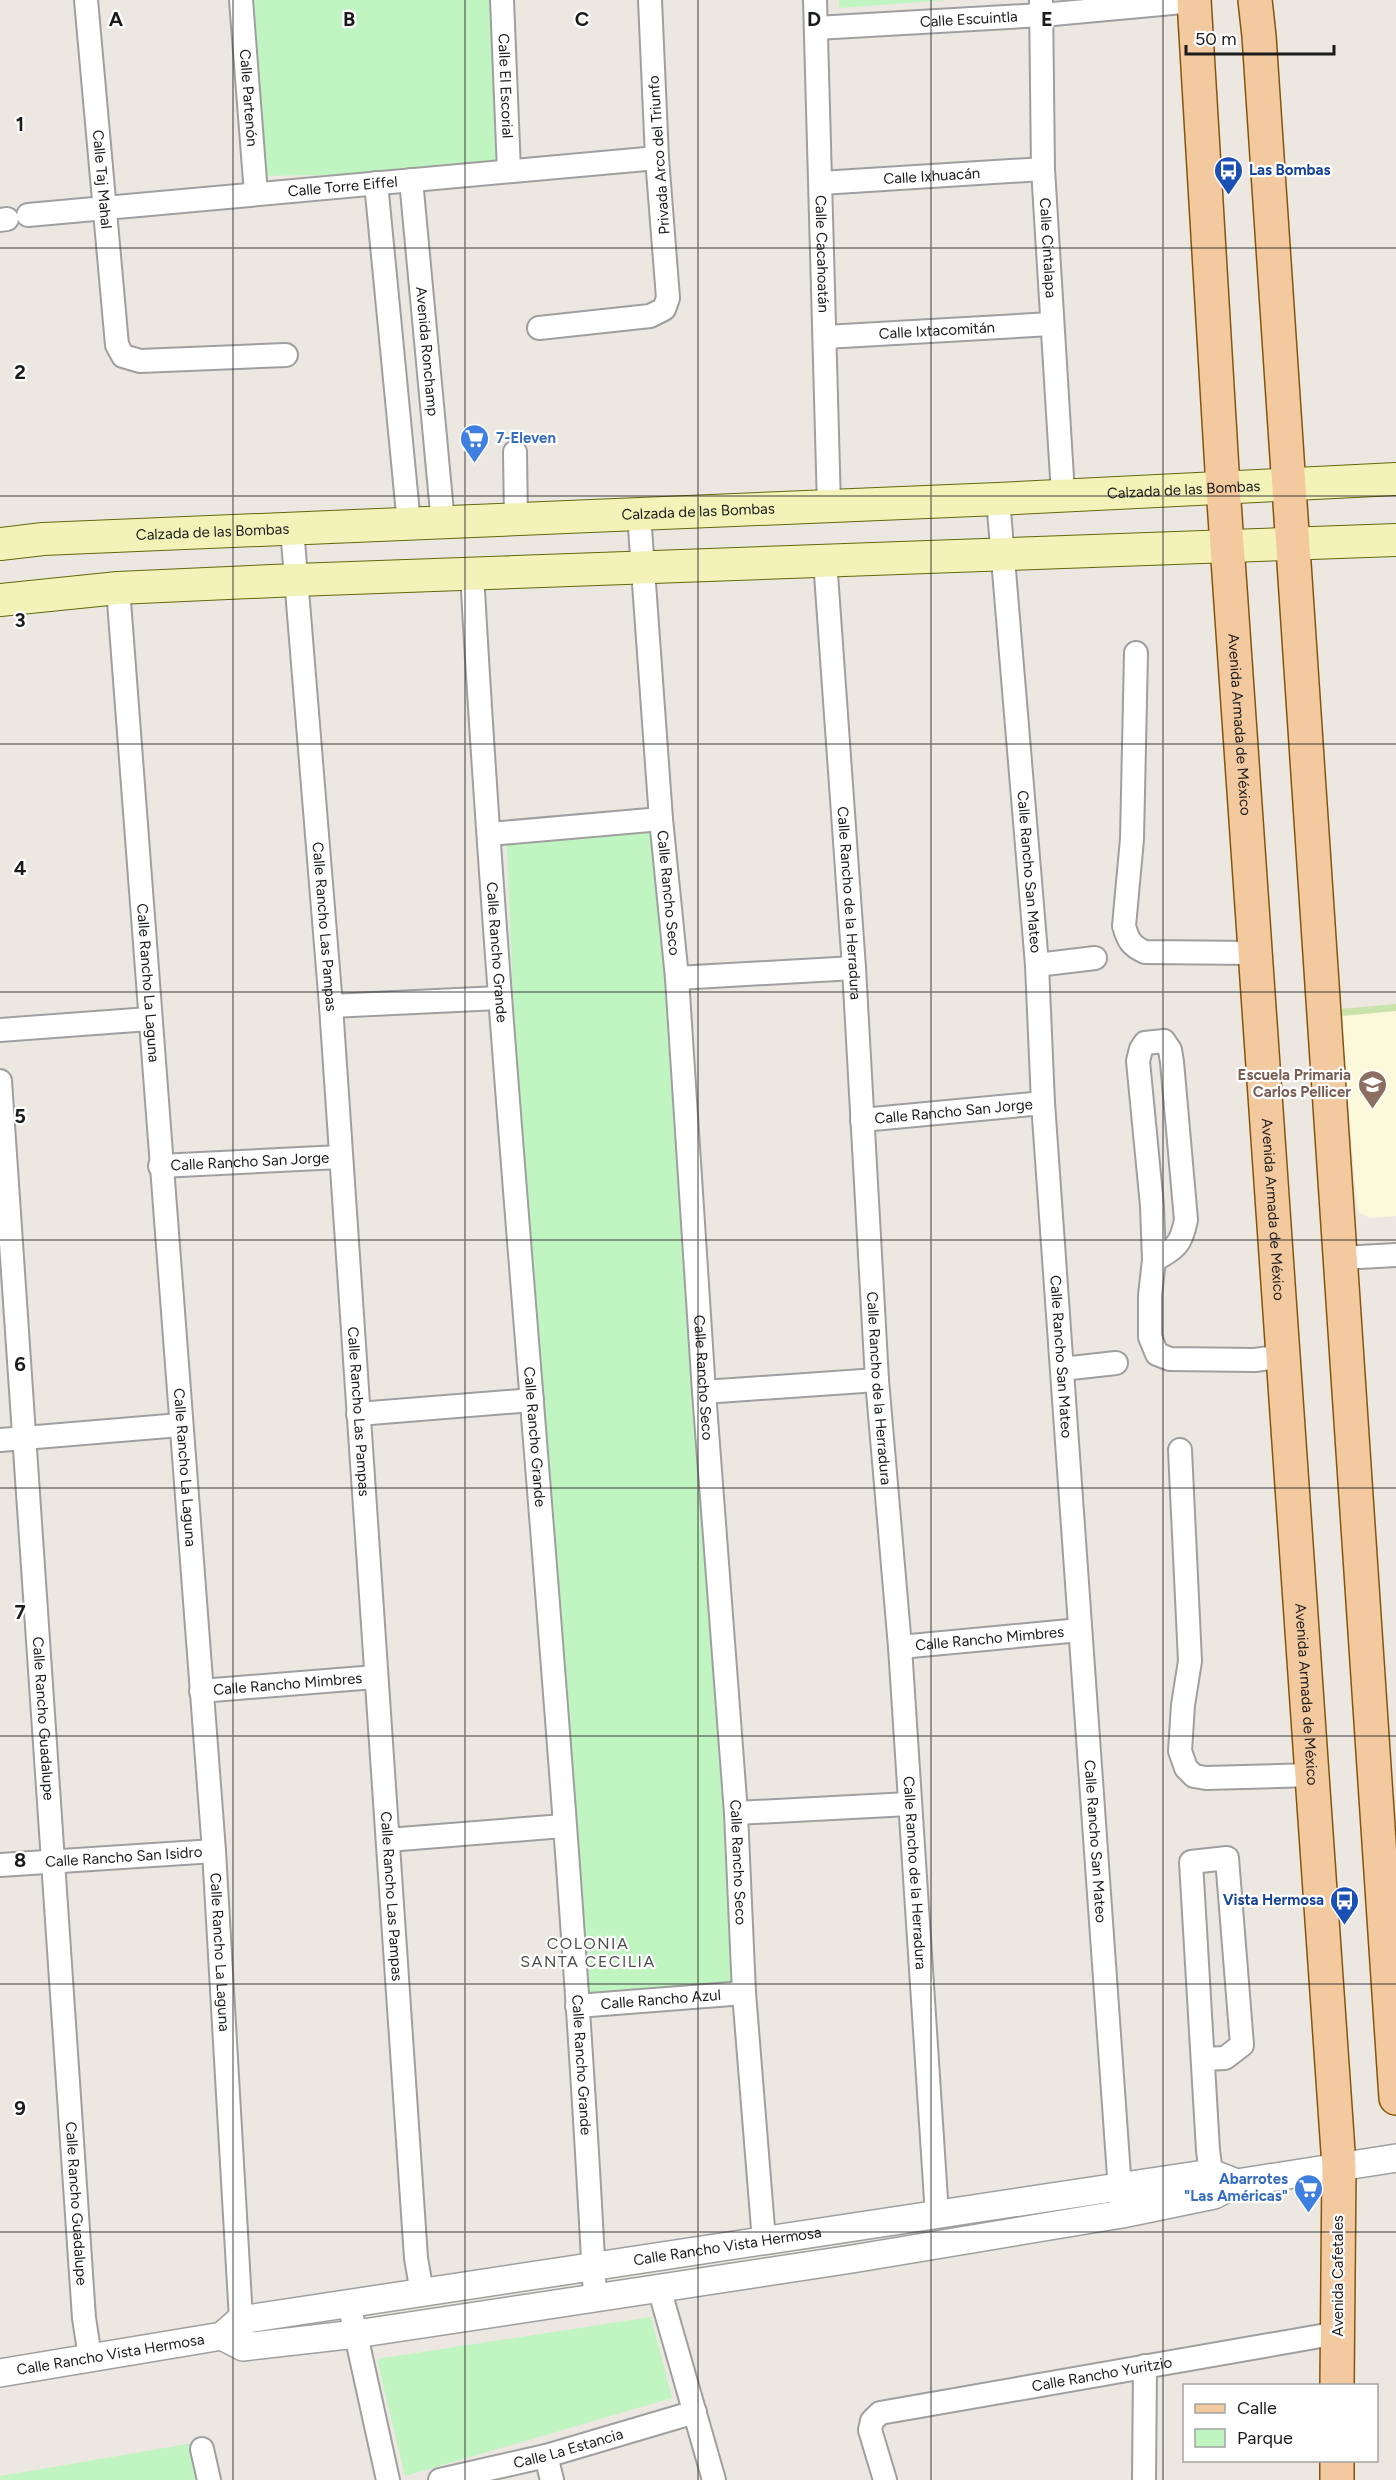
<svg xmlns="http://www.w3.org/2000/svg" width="1396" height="2480" font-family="Figtree,sans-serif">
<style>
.education{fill:#fcf9da}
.grass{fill:#cae3aa}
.park{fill:#c0f4c1}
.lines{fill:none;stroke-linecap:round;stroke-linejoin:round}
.minor-casing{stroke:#9f9f9f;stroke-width:26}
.tertiary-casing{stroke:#9f9f9f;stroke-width:30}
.secondary-casing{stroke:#63670d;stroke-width:34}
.primary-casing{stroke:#86550c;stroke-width:36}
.minor{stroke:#fff;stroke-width:22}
.tertiary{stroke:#fff;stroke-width:27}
.secondary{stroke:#f3f2b8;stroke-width:32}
.primary{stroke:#f3c99f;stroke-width:33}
.grid{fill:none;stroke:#1b1b1b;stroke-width:1.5;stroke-opacity:0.55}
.labels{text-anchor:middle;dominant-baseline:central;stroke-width:4.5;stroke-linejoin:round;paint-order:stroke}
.street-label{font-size:15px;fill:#1b1b1b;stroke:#fff}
.transit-label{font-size:15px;font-weight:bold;fill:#164399;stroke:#fff;text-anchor:start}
.shop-label{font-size:15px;font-weight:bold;fill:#366cbe;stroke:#fff;text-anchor:start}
.education-label{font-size:15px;font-weight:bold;fill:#785e54;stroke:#fff;text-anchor:end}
.neighbourhood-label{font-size:16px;letter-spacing:1.5px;fill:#4e4e4e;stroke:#fff}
.grid-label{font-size:20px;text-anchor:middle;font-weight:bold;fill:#1b1b1b;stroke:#fff;stroke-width:4.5;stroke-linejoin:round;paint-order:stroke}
</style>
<rect width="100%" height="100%" fill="#ece8e1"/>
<path class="education" d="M1396 1011V1216L1370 1218 1360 1213 1357 1208 1341 1016Z"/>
<path class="grass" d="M1396 1004V1011L1341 1016 1340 1009Z"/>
<g class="park">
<path d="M247 0H504L514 160 375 174 263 176Z"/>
<path d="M839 0H949L839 8Z"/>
<path d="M657 813 742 1991 586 1993 536 1400 513 997 506 825Z"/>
<path d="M651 2317 672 2398 405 2476 377 2359Z"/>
<path d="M194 2443 202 2480H0V2476Z"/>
</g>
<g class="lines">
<defs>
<g id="minor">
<path id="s1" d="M86 0 117 345 123 356 140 361 286 355"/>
<path id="s2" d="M241 0 256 194"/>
<path id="s3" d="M502 0 509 171"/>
<path id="s4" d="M815 0 829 506"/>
<path id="s5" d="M1041 0 1043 169 1063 494"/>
<path id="s6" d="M816 28 1042 15 1194 1"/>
<path id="s7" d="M411 180 443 523"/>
<path d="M376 183 409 524"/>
<path id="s8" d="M821 183 1043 169"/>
<path id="s9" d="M28 215 657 158"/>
<path d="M0 220 7 219"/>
<path d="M539 328 650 316 664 309 668 298 657 158 650 0"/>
<path id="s10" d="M825 337 1051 324"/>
<path d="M515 452 516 519"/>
<path id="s11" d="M998 499 1037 965 1043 1103 1121 2204"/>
<path id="s12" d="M639 514 661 819 677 978 704 1392 736 1813 744 1993 764 2241"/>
<path id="s13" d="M292 529 331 1006 416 2258 422 2293"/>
<path id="s14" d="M825 560 854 968 877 1380 900 1647 937 2215"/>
<path id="s15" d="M472 573C504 1149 566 1723 595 2298"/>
<path id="s16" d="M118 588 214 1851 242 2337"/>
<path d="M1136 653 1132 839 1124 926C1128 940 1131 946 1145 952L1256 953"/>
<path d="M490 834 661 819"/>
<path d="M1037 965 1095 958"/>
<path d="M677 978 854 968"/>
<path d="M331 1006 499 998"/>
<path d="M0 1030 149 1019"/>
<path id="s17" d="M0 1081 84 2318 90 2357"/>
<path id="s18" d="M862 1120 1043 1103"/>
<path id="s19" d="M160 1166 340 1157"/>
<path d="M1341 1258 1396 1255"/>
<path d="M1154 1260C1176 1248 1181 1245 1186 1220L1172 1062 1170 1050 1164 1041 1145 1043 1141 1049 1138 1061 1152 1206 1154 1260 1150 1295V1337L1157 1354 1170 1359 1255 1360 1284 1356"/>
<path d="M1062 1369 1116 1363"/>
<path d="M704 1392 877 1380"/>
<path d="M358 1414 532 1400"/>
<path d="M0 1440 180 1425"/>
<path d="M1180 1450 1190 1661 1183 1705 1180 1751 1186 1768 1194 1776 1206 1778 1312 1775"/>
<path id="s20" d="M900 1647 1080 1630"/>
<path id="s21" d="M201 1691 375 1677"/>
<path d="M736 1813 909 1804"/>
<path d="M388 1840 563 1826"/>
<path id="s22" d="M0 1865 214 1851"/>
<path id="s23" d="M577 2006 744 1993"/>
<path d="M1203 2059 1225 2058 1242 2045 1227 1858 1191 1862 1208 2150 1213 2189"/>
<path d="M659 2288 714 2480"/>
<path d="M349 2303 388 2480"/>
<path d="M202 2449 209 2480"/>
<path d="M546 2456 552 2480"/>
<path id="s24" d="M440 2480 546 2456 695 2412"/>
<path id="s25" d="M885 2480 870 2430 872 2421 880 2413 1338 2333"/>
<path d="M1144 2480 1145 2366"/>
</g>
<g id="tertiary">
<path d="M222 2336 243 2347 356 2334 595 2298 852 2259 1122 2214 1214 2195 1237 2183 1396 2158"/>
<path id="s26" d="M0 2373 222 2336 240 2320 1211 2173 1237 2183"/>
</g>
<g id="secondary">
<path id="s27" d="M0 544 43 539 998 499 1396 479"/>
<path d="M0 600 118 588 296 580 1396 540"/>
</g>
<g id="primary">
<path id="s28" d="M1194 0 1223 487 1339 2166 1337 2386"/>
<path d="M1255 0 1259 36 1396 2098"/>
<path d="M1337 2480V2460"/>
</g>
</defs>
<use href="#minor" class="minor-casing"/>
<use href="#tertiary" class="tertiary-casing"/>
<use href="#secondary" class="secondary-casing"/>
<use href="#primary" class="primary-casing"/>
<use href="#minor" class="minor"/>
<use href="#tertiary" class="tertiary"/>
<use href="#secondary" class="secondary"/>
<use href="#primary" class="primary"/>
</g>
<path class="grid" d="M233 0V2480M465 0V2480M698 0V2480M931 0V2480M1163 0V2480M0 248H1396M0 496H1396M0 744H1396M0 992H1396M0 1240H1396M0 1488H1396M0 1736H1396M0 1984H1396M0 2232H1396"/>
<defs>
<symbol id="bus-pin" viewBox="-11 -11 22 30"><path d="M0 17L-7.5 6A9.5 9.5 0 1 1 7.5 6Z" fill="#1a4fb4" stroke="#fff"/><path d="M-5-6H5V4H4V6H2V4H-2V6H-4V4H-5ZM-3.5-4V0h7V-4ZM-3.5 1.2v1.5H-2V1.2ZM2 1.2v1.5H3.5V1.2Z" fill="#fff"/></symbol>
<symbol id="supermarket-pin" viewBox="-11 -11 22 30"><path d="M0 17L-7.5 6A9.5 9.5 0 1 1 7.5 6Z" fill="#3f7fe0" stroke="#fff"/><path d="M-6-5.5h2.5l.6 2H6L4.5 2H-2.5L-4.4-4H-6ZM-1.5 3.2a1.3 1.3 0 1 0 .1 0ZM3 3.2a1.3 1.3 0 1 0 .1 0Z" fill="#fff"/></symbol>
<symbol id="school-pin" viewBox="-11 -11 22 30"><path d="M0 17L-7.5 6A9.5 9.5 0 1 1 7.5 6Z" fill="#8d6e63" stroke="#fff"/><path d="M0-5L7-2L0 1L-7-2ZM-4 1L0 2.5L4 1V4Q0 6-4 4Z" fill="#fff"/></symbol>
</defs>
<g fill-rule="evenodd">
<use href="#bus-pin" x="1212" y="154" width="33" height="45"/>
<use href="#supermarket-pin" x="458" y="422" width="33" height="45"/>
<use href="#school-pin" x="1356" y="1068" width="33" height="45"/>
<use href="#bus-pin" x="1328" y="1884" width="33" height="45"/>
<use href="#supermarket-pin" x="1292" y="2172" width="33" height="45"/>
</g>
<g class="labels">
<g class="street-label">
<text stroke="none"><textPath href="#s6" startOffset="153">Calle Escuintla</textPath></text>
<text stroke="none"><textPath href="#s3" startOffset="86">Calle El Escorial</textPath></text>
<text stroke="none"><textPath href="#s2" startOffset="98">Calle Partenón</textPath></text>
<text transform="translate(659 155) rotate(-94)">Privada Arco del Triunfo</text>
<text stroke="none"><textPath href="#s8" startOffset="111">Calle Ixhuacán</textPath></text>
<text stroke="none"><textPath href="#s1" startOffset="180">Calle Taj Mahal</textPath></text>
<text stroke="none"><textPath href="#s9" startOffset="316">Calle Torre Eiffel</textPath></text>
<text stroke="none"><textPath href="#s5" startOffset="248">Calle Cintalapa</textPath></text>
<text stroke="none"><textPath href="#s4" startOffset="254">Calle Cacahoatán</textPath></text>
<text stroke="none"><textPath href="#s10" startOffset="112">Calle Ixtacomitán</textPath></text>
<text stroke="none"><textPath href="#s7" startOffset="172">Avenida Ronchamp</textPath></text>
<text stroke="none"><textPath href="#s27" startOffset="1185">Calzada de las Bombas</textPath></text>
<text stroke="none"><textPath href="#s27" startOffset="699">Calzada de las Bombas</textPath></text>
<text stroke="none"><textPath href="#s27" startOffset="213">Calzada de las Bombas</textPath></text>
<text stroke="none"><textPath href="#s28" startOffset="726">Avenida Armada de México</textPath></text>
<text stroke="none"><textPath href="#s11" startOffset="374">Calle Rancho San Mateo</textPath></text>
<text stroke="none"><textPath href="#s12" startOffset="380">Calle Rancho Seco</textPath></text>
<text stroke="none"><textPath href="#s14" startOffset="344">Calle Rancho de la Herradura</textPath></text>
<text stroke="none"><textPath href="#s13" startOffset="399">Calle Rancho Las Pampas</textPath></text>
<text stroke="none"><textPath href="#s15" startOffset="380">Calle Rancho Grande</textPath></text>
<text stroke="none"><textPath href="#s16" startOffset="396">Calle Rancho La Laguna</textPath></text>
<text stroke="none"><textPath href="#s18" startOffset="92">Calle Rancho San Jorge</textPath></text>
<text stroke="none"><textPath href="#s19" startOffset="90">Calle Rancho San Jorge</textPath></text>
<text stroke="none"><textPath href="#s28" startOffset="1212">Avenida Armada de México</textPath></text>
<text stroke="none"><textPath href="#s11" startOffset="860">Calle Rancho San Mateo</textPath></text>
<text stroke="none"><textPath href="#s12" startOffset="866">Calle Rancho Seco</textPath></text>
<text stroke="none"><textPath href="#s14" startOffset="830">Calle Rancho de la Herradura</textPath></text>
<text stroke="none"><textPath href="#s13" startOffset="885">Calle Rancho Las Pampas</textPath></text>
<text stroke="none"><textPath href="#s15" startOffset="866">Calle Rancho Grande</textPath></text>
<text stroke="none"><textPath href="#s16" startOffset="882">Calle Rancho La Laguna</textPath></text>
<text stroke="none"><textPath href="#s20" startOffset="90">Calle Rancho Mimbres</textPath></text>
<text stroke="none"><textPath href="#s21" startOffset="87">Calle Rancho Mimbres</textPath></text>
<text stroke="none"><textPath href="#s28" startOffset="1698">Avenida Armada de México</textPath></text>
<text stroke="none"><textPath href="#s17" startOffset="639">Calle Rancho Guadalupe</textPath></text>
<text stroke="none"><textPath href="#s11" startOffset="1346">Calle Rancho San Mateo</textPath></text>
<text stroke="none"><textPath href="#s22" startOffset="124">Calle Rancho San Isidro</textPath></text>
<text stroke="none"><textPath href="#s12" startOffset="1352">Calle Rancho Seco</textPath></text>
<text stroke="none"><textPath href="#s14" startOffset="1316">Calle Rancho de la Herradura</textPath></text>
<text stroke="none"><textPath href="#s13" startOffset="1371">Calle Rancho Las Pampas</textPath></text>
<text stroke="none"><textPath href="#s16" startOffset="1368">Calle Rancho La Laguna</textPath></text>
<text stroke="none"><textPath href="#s23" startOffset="84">Calle Rancho Azul</textPath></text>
<text stroke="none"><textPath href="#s15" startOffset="1496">Calle Rancho Grande</textPath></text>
<text stroke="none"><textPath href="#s17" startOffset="1125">Calle Rancho Guadalupe</textPath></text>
<text stroke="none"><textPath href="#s26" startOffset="742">Calle Rancho Vista Hermosa</textPath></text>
<text transform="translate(1338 2276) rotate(-90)">Avenida Cafetales</text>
<text stroke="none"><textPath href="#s26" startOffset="112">Calle Rancho Vista Hermosa</textPath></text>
<text stroke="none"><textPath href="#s25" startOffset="298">Calle Rancho Yuritzio</textPath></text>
<text stroke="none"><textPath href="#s24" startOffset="132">Calle La Estancia</textPath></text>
</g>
<g class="transit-label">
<text x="1249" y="170">Las Bombas</text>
<text x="1324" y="1900" text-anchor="end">Vista Hermosa</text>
</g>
<g class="shop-label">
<text x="496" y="438">7-Eleven</text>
<text x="1288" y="2179" text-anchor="end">Abarrotes<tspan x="1288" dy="17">"Las Américas"</tspan></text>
</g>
<g class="education-label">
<text x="1351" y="1075">Escuela Primaria<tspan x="1351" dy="17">Carlos Pellicer</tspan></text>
</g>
<g class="neighbourhood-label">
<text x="588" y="1943">COLONIA<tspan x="588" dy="18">SANTA CECILIA</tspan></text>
</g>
</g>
<g class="grid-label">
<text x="116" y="26">A</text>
<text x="349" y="26">B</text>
<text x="582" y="26">C</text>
<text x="814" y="26">D</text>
<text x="1047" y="26">E</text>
<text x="20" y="131">1</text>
<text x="20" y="379">2</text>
<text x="20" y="627">3</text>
<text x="20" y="875">4</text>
<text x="20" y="1123">5</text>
<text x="20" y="1371">6</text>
<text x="20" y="1619">7</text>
<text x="20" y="1867">8</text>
<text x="20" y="2115">9</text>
</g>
<rect x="1183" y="2384" width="195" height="78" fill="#ffffff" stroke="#a4a4a4" stroke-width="1.5"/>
<rect x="1195" y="2404" width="30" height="9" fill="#f3c99f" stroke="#a4a4a4" stroke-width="1.5"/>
<text x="1237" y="2414" font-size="18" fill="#1b1b1b">Calle</text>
<rect x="1195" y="2429" width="30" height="18" fill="#c0f4c1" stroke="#a4a4a4" stroke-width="1.5"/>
<text x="1237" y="2444" font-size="18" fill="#1b1b1b">Parque</text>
<path d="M1186 45v9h148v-9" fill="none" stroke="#1b1b1b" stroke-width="3"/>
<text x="1195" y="45" font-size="18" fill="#1b1b1b" stroke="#ffffff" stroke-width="4.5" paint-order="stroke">50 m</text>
</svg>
